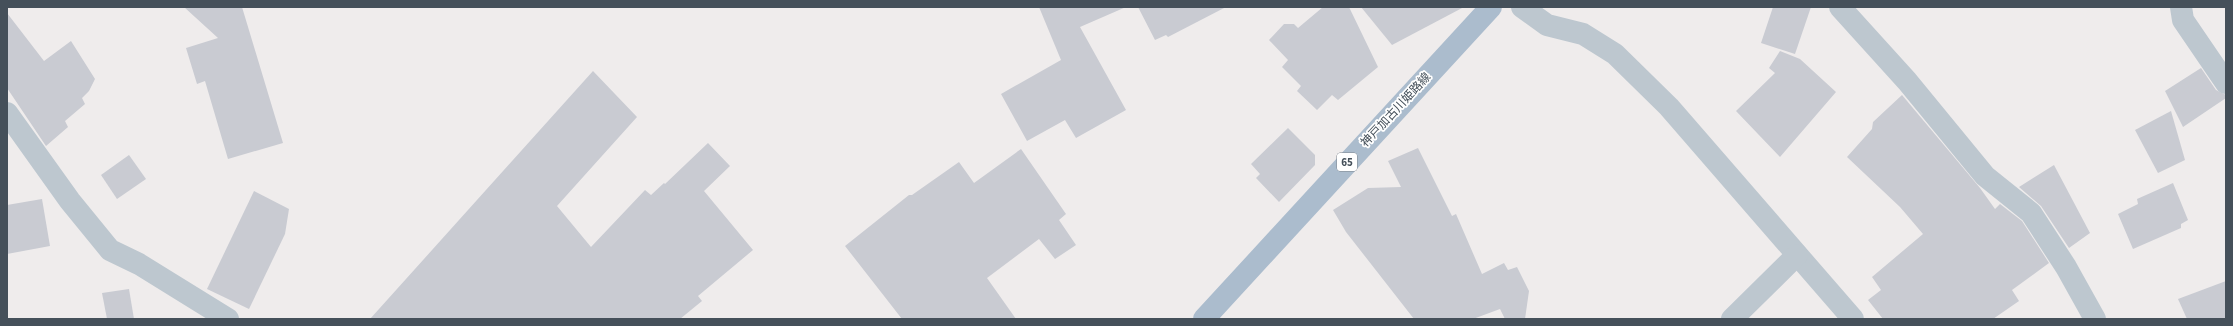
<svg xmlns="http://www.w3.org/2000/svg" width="2233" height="326" font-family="'Source Sans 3','Noto Sans JP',sans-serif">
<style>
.building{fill:#c9cbd2}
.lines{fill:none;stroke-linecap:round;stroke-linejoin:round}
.street{stroke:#bdc7cf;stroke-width:22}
.primary{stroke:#abbccd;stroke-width:22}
.labels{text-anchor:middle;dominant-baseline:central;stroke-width:3.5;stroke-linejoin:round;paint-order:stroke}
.shield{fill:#fff;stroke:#7d848c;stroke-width:1}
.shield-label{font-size:11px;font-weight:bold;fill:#45505a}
.street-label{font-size:12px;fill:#45505a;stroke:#fff}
</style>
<rect width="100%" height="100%" fill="#efecec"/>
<g class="building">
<path d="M184 7H242L283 143 228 159 205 81 197 84 186 48 218 38Z"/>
<path d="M1039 7H1126L1080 27 1126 110 1076 138 1065 120 1027 141 1001 94 1061 60Z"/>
<path d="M1138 7H1226L1168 37 1166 35 1155 40Z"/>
<path d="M1323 7H1349L1378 67 1338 100 1332 95 1317 110 1297 91 1301 86 1282 67 1288 60 1269 40 1284 24H1294L1298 28Z"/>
<path d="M1361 7H1464L1392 45Z"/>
<path d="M1773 7H1811L1795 54 1761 43Z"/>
<path d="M7 13 44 61 71 41 95 79 89 91 82 98 85 104 65 121 68 127 46 146 7 88Z"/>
<path d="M1780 51 1800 59 1836 92 1780 157 1736 111 1775 73 1769 68Z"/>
<path d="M2201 68 2216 90 2226 95V98L2183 127 2165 91Z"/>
<path d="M593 71 637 117 557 206 591 247 645 190 651 195 664 183 665 184 708 143 730 166 704 191 753 250 698 296 702 301 680 319H370Z"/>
<path d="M1902 95 1980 188 1995 209 2000 204 2022 221 2049 263 2012 290 2019 301 1993 319H1883L1868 300 1881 290 1872 277 1923 234 1900 207 1847 157 1872 129 1873 122Z"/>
<path d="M2171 111 2185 160 2158 173 2135 130Z"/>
<path d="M1288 128 1315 155V165L1279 202 1256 178 1260 174 1251 164Z"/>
<path d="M1418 148 1452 216 1456 214 1482 274 1504 263 1508 270 1517 267 1529 291 1525 319H1505L1500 309 1473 319H1414L1346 232 1333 210 1368 188 1401 187 1388 161Z"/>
<path d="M1021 149 1066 214 1059 220 1076 245 1055 259 1039 239 987 278 1016 319H902L845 246 909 195H912L959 162 974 183Z"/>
<path d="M129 155 146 179 117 199 101 175Z"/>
<path d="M2054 165 2090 233 2069 248 2041 206 2019 187Z"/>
<path d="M2173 183 2188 220 2181 224V228L2133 249 2118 214 2138 204 2137 199Z"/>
<path d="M254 191 289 209 285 234 249 309 207 289Z"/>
<path d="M42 199 50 246 7 254V205Z"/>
<path d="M2226 281V319H2187L2178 299Z"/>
<path d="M129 289 134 319H107L102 293Z"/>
</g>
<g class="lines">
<g class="street">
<path d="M1522 7 1547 25 1583 34 1615 54 1669 107 1853 319"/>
<path d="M1840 7 1907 81 1985 176 2031 213 2066 267 2095 319"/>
<path d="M2181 7 2183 20 2226 83"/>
<path d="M7 113 70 201 110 250 139 264 228 319"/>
<path d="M1732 319 1797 255"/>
</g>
<path class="primary" d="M1204 319 1491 7"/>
</g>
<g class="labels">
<rect class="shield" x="1337" y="153" width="20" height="18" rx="3"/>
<g class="shield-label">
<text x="1347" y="162">65</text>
</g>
<g class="street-label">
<text transform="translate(1396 110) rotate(-47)">神戸加古川姫路線</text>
</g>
</g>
<rect width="2233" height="326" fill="none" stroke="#45505a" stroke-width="16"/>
</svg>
